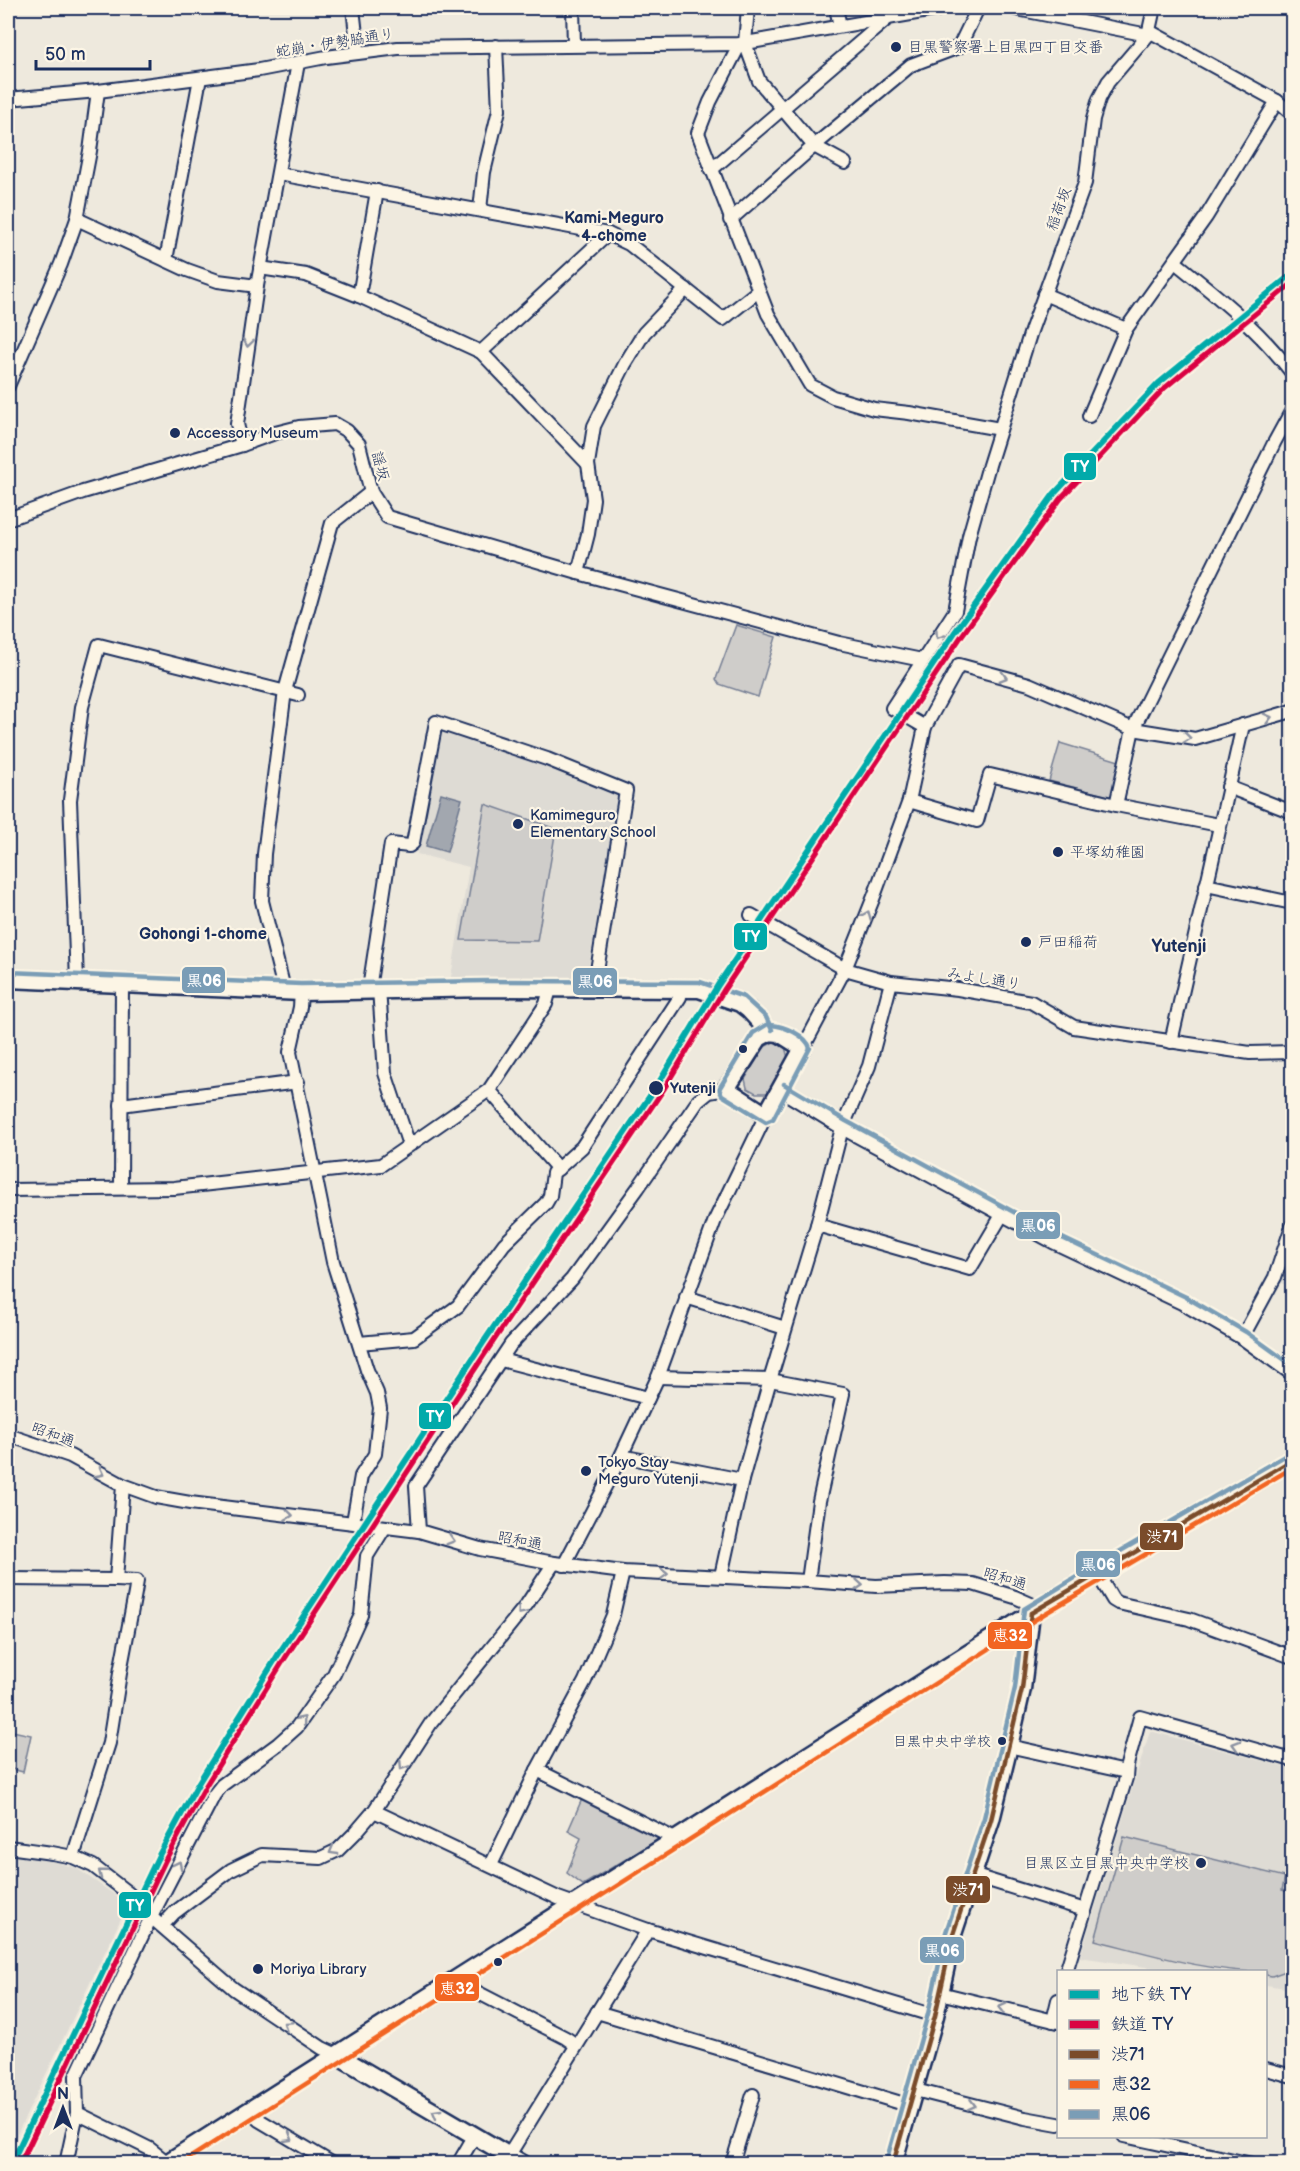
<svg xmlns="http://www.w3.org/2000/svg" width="1300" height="2171" font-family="'Balsamiq Sans','Klee One',sans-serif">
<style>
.built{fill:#dedbd4}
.green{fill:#cfcdca;stroke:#757e94;stroke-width:1.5}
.water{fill:#a2a7af;stroke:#6c778f;stroke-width:1.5}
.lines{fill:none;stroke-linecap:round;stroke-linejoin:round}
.street-casing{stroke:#1b2f5e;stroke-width:16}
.secondary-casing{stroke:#1b2f5e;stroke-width:21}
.street{stroke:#fcf5e5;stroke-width:12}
.secondary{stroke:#fcf5e5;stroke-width:16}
.bus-1-casing{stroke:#fcf5e5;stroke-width:9}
.bus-2-casing{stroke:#fcf5e5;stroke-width:9}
.bus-3-casing{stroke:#fcf5e5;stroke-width:9}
.bus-1{stroke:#7a4b2a;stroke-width:4.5}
.bus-2{stroke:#f26522;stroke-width:4.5}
.bus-3{stroke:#7a9db6;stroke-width:4.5}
.rail-1-casing{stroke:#fcf5e5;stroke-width:10}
.rail-1{stroke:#da0442;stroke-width:6}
.metro-1-casing{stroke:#fcf5e5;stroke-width:10}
.metro-1{stroke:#01aaaa;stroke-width:6}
.oneway{stroke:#8c92a2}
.poi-dot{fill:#1b2f5e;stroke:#fcf5e5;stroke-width:2}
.labels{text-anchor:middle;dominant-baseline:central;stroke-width:4.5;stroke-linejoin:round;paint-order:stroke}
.bus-label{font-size:14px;fill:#1b2f5e;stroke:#fcf5e5;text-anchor:end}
.street-label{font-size:15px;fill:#1b2f5e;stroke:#fcf5e5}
.poi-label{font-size:15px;fill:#1b2f5e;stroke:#fcf5e5;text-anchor:start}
.stop-label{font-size:15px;font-weight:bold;fill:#1b2f5e;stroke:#fcf5e5;text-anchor:start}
.neighbourhood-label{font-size:16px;font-weight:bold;fill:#1b2f5e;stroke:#fcf5e5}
.quarter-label{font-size:18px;font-weight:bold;fill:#1b2f5e;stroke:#fcf5e5}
.line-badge{stroke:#fcf5e5;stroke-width:2}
.badge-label{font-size:16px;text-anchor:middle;font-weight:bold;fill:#fff}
</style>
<rect width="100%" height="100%" fill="#eee9dd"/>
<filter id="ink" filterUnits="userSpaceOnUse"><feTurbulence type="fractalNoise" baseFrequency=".0167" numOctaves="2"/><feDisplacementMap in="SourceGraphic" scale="12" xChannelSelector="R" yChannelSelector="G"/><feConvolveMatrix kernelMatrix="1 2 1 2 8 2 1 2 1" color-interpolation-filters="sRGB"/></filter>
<g filter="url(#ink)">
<g class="built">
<path d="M440 730 549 764 619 795 587 977H451L469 867 417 854Z"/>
<path d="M1292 1235V1288L1276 1280Z"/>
<path d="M1150 1731 1292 1769V1989L1266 1985V1972L1173 1971 1080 1957Z"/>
<path d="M8 1855 53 1861 76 1868 128 1904 8 2153Z"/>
</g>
<g class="green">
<path d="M736 625 776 637 758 697 719 684 716 679Z"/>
<path d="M1060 743 1119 761 1112 797 1049 781Z"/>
<path d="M485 804 556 829 537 941 461 940Z"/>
<path d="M774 1042 785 1047 788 1058 767 1093H756L747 1088 745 1079 764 1047Z"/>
<path d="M8 1730 31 1735 23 1772 8 1768Z"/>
<path d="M582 1799 661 1838 583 1885 567 1873 581 1838 568 1831Z"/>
<path d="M1124 1837 1285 1877 1282 1890 1292 1893V1945L1286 1971 1272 1976 1266 1975V1972C1207 1972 1151 1954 1095 1940Z"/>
</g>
<path class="water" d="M441 793 462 799 447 852 426 846Z"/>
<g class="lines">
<defs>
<g id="street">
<path d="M353 8 358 52"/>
<path d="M573 8 574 45"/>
<path d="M748 8 745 43 759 81 814 146 845 163"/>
<path d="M836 8 840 26"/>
<path d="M1012 8 1148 35"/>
<path d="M1149 31 1277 101 1292 114"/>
<path d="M740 44 710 102 698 133 768 314 810 385 833 397 874 409 909 413 1000 429"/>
<path d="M8 99 98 91 259 70 326 57 398 48 740 44 945 8"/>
<path d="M711 170 887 19"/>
<path d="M279 174 608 234 629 244 723 319 758 291"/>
<path d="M480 210 484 172 499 110 496 46"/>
<path d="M77 219 187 270 218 281 257 286"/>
<path d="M730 220 814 146 911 65 959 47 978 8"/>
<path d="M166 260 200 78"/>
<path d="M1175 262C1217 296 1259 329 1292 373"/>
<path d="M260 268 306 275 359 296 481 352"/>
<path d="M1044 294 1126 329"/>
<path d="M359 296 377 191"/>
<path d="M8 386 61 264 77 219 90 151 98 91"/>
<path d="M1089 416 1126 329 1206 217 1277 101"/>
<path d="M242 445 237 424 257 286 298 63"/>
<path d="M588 464 481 352 608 234"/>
<path d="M8 519 83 492 242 445 275 433 299 427 335 424 347 431 359 444 371 492 387 517 578 573 839 643 922 660"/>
<path d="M578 573 588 534 593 499 588 464 594 426 625 364 644 333 686 289"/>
<path d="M925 727 892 708 955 611 969 536 989 465 1031 331 1085 183 1093 119 1099 99 1108 82 1148 35 1154 8"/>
<path d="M1228 787 1292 812"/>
<path d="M909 801 977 821 990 775 1116 805 1219 825"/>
<path d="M1116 805 1133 729 1274 443 1292 410"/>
<path d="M1206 885 1292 903"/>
<path d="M751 915 845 969 891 982 958 989 1031 1002 1074 1027 1250 1053 1292 1052"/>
<path d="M77 981 70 800 82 707 99 645 298 695"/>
<path d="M369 989 391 844 409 846 413 843 436 722 547 759 626 791 594 989"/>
<path d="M379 989 385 1073 409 1145"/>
<path d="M282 992V981L262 901 264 854 285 691 332 523 371 492"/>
<path d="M301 992 300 1007 290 1052 333 1262 367 1370 377 1393 380 1408 375 1454 361 1476 353 1522"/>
<path d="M1171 1042 1243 725"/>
<path d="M803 1048 845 969 873 899 909 801 925 727 959 665 1029 684 1133 729 1195 739 1292 711"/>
<path d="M489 1090 558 1169"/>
<path d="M780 1090 842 1128 1053 1242 1182 1303 1242 1338 1292 1374"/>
<path d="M121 1105 298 1082"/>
<path d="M121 1188 122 983"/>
<path d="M8 1190 174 1188 381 1165 489 1090 546 1004 550 989"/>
<path d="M817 1225 970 1269 1002 1215"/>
<path d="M686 1297 785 1328"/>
<path d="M1242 1338 1275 1277 1292 1226"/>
<path d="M359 1343 414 1338 458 1306 504 1244 546 1203 550 1196 553 1173 582 1147 680 997V989"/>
<path d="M501 1360 648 1398"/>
<path d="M658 1377 770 1380 843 1394 819 1501 808 1581"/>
<path d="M8 1435 70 1456 123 1485 156 1497 190 1503 419 1531 480 1549 554 1563 623 1572 808 1581 876 1586 945 1583 973 1584 1015 1597 1040 1608"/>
<path d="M621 1456 742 1480"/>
<path d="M419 1531 416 1486 511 1344 572 1279 638 1188 698 1101 709 1092 726 1089"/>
<path d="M564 1565 621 1456 658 1377 715 1220 766 1115"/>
<path d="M1097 1573 1113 1600 1118 1603 1189 1619 1292 1657"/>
<path d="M721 1576 742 1480 770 1380 817 1225 842 1128 869 1066 891 982"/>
<path d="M8 1579 116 1580"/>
<path d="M1009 1746 1126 1772"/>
<path d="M537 1770 675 1839"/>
<path d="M374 1811 558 1898 648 1930 935 2016"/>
<path d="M8 1847 52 1853 73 1857 93 1866 128 1893 151 1917 234 1989 322 2048 337 2055"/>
<path d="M73 1857 109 1743 121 1667 135 1593 137 1581 116 1580 123 1485"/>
<path d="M491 1865 537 1770 585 1681 613 1615 623 1572"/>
<path d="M972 1875 1085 1910"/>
<path d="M162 1926 174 1913 231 1870 262 1855 321 1858 338 1850 356 1832 374 1811 431 1723 527 1604 554 1563"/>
<path d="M1066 1972 1126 1778 1127 1765 1140 1717 1292 1760"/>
<path d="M458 1977 473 1990 566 2038 576 2045"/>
<path d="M940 1993 1058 2022"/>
<path d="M597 2012 911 2106"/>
<path d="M1053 2021 1058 2000"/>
<path d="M1266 2069 1292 2076"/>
<path d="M915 2090 1025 2118 1058 2124"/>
<path d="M248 2110 259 2120 333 2164"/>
<path d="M1124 2136 1252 2164"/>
<path d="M509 2155 648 1930"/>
<path d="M66 2164 77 2113"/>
<path d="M169 2164 150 2149 77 2113 76 2076 151 1917 214 1795 222 1785 278 1744 297 1727 334 1674 361 1615 367 1556 385 1527"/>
<path d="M458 2164 475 2135"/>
<path d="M732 2164 753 2095"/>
</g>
<g id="secondary">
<path d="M8 979 301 992 487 988 699 989 740 1003 749 1010 760 1022 765 1033"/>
<path d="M770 1032 779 1033 803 1048 766 1115 726 1089 759 1038Z"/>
<path d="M337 2055 523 2164"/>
<path d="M165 2164 1040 1608 1292 1460"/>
<path d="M893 2164 935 2016 953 1934 991 1820 1009 1746 1022 1689 1031 1613"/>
</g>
</defs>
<use href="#street" class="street-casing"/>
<use href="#secondary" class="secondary-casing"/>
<use href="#street" class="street"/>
<use href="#secondary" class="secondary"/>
<defs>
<g id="bus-1">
<path d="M1031 1613 1292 1460"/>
<path d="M893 2164 935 2016 953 1934 991 1820 1022 1689 1031 1613"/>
</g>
<path id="bus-2" d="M180 2164 1044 1614 1292 1468"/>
<g id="bus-3">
<path d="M8 972 301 984 487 981 700 982 744 997 766 1017 772 1030"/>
<path d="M766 1025 753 1033 719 1089 722 1095 766 1122 773 1119 810 1048C806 1035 784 1026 771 1025"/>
<path d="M784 1084 846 1121 1056 1235 1186 1297 1246 1332 1292 1365"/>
<path d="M886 2162 928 2014 946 1932 984 1818 1015 1688 1024 1609 1093 1567 1288 1454"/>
</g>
</defs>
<use href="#bus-1" class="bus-1-casing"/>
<use href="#bus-2" class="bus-2-casing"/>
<use href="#bus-3" class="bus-3-casing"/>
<use href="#bus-1" class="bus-1"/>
<use href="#bus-2" class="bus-2"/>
<use href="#bus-3" class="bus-3"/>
<defs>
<path id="rail-1" d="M20 2164 165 1860 205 1786 284 1659 489 1347 664 1088 724 989 961 636 1060 499 1164 388 1292 283"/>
</defs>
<use href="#rail-1" class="rail-1-casing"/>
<use href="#rail-1" class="rail-1"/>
<defs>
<path id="metro-1" d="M11 2164 158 1857 199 1782 278 1655 483 1343 658 1084 718 985 955 632 1054 494 1159 383 1292 274"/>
</defs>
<use href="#metro-1" class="metro-1-casing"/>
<use href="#metro-1" class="metro-1"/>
</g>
<defs><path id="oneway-chevron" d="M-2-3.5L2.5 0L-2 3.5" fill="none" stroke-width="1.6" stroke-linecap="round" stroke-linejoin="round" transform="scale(1.5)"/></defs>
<g class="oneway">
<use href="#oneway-chevron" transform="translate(248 343) rotate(98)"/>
<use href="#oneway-chevron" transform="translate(939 635) rotate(124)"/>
<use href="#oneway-chevron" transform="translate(1003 677) rotate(16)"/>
<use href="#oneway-chevron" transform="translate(1268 718) rotate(-15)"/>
<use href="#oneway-chevron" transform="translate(1187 738) rotate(7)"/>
<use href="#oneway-chevron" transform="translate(867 915) rotate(-68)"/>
<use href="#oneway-chevron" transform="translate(100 1473) rotate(28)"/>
<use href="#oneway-chevron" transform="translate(289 1515) rotate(7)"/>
<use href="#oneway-chevron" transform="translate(451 1540) rotate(16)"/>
<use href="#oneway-chevron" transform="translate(664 1574) rotate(2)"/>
<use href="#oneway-chevron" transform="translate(859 1585) rotate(5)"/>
<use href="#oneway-chevron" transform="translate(521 1611) rotate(130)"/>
<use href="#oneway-chevron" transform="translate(302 1720) rotate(-50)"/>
<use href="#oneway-chevron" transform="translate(1236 1745) rotate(-164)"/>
<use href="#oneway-chevron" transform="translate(403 1766) rotate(123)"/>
<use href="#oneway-chevron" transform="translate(333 1851) rotate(150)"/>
<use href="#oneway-chevron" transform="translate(178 1865) rotate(-63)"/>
<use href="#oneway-chevron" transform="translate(102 1873) rotate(-142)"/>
<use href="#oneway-chevron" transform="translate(1002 2008) rotate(-166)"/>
<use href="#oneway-chevron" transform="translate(287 2025) rotate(-146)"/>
<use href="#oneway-chevron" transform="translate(972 2105) rotate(14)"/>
<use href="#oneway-chevron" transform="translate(436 2113) rotate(-150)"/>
<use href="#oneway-chevron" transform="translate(289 2138) rotate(30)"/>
</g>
</g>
<g class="poi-dot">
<circle cx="896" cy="47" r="6"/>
<circle cx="175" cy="433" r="6"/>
<circle cx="518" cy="824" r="6"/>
<circle cx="1058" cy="852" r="6"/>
<circle cx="1026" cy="942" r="6"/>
<circle cx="743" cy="1049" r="5"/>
<circle cx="656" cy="1088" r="8"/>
<circle cx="586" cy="1471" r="6"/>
<circle cx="1002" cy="1741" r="5"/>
<circle cx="1201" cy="1863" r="6"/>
<circle cx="498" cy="1962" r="5"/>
<circle cx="258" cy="1969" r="6"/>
</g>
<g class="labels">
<g class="bus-label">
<text x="991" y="1741">目黒中央中学校</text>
</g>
<g class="street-label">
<text transform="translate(335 43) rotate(-9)">蛇崩・伊勢脇通り</text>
<text transform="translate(1059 209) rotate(-70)">稲荷坂</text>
<text transform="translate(380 466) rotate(75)">謡坂</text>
<text transform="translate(984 979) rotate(9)">みよし通り</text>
<text transform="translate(53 1435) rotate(20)">昭和通</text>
<text transform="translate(520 1541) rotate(11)">昭和通</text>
<text transform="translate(1005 1579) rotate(17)">昭和通</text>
</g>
<g class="poi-label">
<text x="908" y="47">目黒警察署上目黒四丁目交番</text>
<text x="187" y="433">Accessory Museum</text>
<text x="530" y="815">Kamimeguro<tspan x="530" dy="17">Elementary School</tspan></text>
<text x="1070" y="852">平塚幼稚園</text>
<text x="1038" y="942">戸田稲荷</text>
<text x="598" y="1462">Tokyo Stay<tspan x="598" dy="17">Meguro Yutenji</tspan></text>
<text x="1189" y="1863" text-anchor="end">目黒区立目黒中央中学校</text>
<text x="270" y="1969">Moriya Library</text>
</g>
<g class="stop-label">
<text x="670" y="1088">Yutenji</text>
</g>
<g class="neighbourhood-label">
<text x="614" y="218">Kami-Meguro<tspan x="614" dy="18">4-chome</tspan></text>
<text x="203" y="934">Gohongi 1-chome</text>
</g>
<g class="quarter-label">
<text x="1179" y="946">Yutenji</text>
</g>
</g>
<g class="line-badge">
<rect x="1063" y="452" width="34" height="29" rx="6" fill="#01aaaa"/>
<rect x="733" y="922" width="35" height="29" rx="6" fill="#01aaaa"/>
<rect x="181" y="966" width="45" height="28" rx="6" fill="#7a9db6"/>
<rect x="572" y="967" width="46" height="29" rx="6" fill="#7a9db6"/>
<rect x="1015" y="1211" width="46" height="29" rx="6" fill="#7a9db6"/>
<rect x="418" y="1402" width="34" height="28" rx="6" fill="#01aaaa"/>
<rect x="1139" y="1522" width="45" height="29" rx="6" fill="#7a4b2a"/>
<rect x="1075" y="1550" width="46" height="28" rx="6" fill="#7a9db6"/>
<rect x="987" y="1621" width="46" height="29" rx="6" fill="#f26522"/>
<rect x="945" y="1875" width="46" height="29" rx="6" fill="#7a4b2a"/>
<rect x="118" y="1891" width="34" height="28" rx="6" fill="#01aaaa"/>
<rect x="919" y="1936" width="46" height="28" rx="6" fill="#7a9db6"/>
<rect x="434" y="1973" width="46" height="29" rx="6" fill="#f26522"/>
</g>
<g class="badge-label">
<text x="1080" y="472">TY</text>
<text x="751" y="942">TY</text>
<text x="204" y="986">黒06</text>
<text x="595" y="987">黒06</text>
<text x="1038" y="1231">黒06</text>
<text x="435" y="1422">TY</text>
<text x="1162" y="1542">渋71</text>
<text x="1098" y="1570">黒06</text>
<text x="1010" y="1641">恵32</text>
<text x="968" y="1895">渋71</text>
<text x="135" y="1911">TY</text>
<text x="942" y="1956">黒06</text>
<text x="457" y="1994">恵32</text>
</g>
<rect width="1300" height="2171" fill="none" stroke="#fcf5e5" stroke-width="30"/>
<rect x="15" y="15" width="1270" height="2141" fill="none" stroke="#1b2f5e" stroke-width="2" filter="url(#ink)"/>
<rect x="1057" y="1970" width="210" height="168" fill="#fcf5e5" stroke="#a2a6af" stroke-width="1.5"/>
<rect x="1069" y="1990" width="30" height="9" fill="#01aaaa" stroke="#a2a6af" stroke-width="1.5"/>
<text x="1111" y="2000" font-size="18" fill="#1b2f5e">地下鉄 TY</text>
<rect x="1069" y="2020" width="30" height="9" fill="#da0442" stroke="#a2a6af" stroke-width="1.5"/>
<text x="1111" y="2030" font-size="18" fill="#1b2f5e">鉄道 TY</text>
<rect x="1069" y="2050" width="30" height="9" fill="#7a4b2a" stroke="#a2a6af" stroke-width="1.5"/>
<text x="1111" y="2060" font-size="18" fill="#1b2f5e">渋71</text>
<rect x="1069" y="2080" width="30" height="9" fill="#f26522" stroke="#a2a6af" stroke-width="1.5"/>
<text x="1111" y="2090" font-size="18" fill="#1b2f5e">恵32</text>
<rect x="1069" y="2110" width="30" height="9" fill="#7a9db6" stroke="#a2a6af" stroke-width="1.5"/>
<text x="1111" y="2120" font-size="18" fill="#1b2f5e">黒06</text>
<g transform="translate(63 2108)" stroke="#fcf5e5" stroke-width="4.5" paint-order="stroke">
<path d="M0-4.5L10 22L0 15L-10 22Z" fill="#1b2f5e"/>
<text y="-9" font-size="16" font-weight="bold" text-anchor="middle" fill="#1b2f5e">N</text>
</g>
<path d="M36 60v9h114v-9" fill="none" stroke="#1b2f5e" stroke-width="3"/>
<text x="45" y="60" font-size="18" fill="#1b2f5e" stroke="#fcf5e5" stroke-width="4.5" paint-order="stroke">50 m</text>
</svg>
